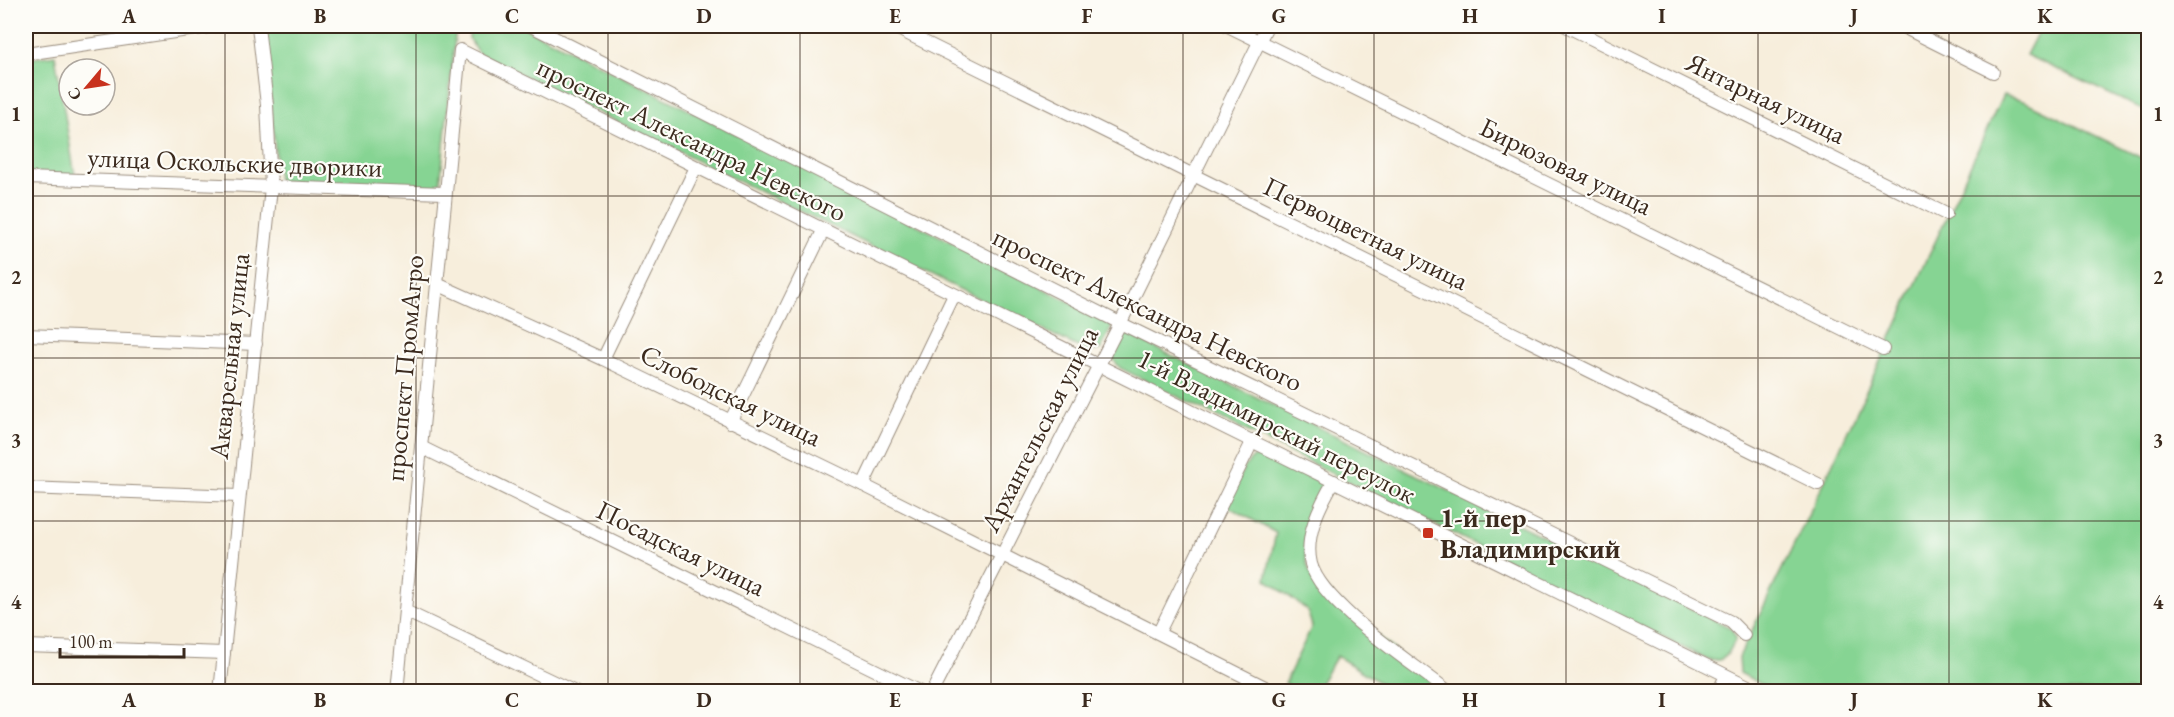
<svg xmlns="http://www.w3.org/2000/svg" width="2174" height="717" font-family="'EB Garamond',serif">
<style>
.green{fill:#86d493;stroke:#607f58;stroke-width:1.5}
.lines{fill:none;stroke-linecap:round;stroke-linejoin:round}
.minor-casing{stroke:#998c7d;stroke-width:14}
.minor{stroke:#fff;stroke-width:12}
.grid{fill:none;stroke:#3b2a1e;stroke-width:1.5;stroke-opacity:0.55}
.poi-dot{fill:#c8321e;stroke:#fdfcf7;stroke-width:2}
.labels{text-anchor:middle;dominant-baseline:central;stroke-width:4.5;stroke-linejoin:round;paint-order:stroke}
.street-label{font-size:27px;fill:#3b2a1e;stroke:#fdfcf7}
.poi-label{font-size:27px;font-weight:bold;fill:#3b2a1e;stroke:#fdfcf7;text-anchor:start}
.neatline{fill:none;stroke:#3b2a1e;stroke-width:2}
.grid-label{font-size:20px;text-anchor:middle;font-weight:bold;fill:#3b2a1e}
</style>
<rect width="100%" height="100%" fill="#fdfcf7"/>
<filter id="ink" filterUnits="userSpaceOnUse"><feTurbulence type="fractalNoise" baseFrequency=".0167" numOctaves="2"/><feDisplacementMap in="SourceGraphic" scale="12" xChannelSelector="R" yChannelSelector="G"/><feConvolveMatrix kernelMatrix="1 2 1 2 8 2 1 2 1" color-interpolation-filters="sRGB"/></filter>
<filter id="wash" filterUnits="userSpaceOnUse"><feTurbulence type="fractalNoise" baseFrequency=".008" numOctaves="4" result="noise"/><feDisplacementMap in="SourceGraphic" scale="24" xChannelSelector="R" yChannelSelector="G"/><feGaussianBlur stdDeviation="1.35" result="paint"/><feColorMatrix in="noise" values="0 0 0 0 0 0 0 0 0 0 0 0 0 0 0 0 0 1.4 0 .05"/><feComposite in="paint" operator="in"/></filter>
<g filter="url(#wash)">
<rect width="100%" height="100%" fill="#f7eedc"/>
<g class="green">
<path d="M266 26H456L440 186 435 189 278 181 264 30Z"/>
<path d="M470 26H522L1108 321 1112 326 1101 349 1088 352 479 54 469 39Z"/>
<path d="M2041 26H2148V112L2026 55Z"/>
<path d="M55 55 75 176 26 174V59Z"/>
<path d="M2003 95 2026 102 2148 161V691H1774L1740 673 1739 657 1821 489Z"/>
<path d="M1125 333 1731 628 1736 638C1729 653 1726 663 1708 660L1120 368 1112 358V351L1120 335Z"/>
<path d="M1266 452 1318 480 1323 487C1316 525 1294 532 1311 576L1441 691H1393L1337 656 1315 691H1299L1285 683 1312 626 1307 610 1266 579 1276 533 1227 506C1235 488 1244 454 1266 452Z"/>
</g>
</g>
<g filter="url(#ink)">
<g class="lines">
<defs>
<g id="minor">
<path d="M531 26 1120 323 1731 622 1744 635"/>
<path d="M892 26 1818 484"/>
<path d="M1228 26 1883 349"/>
<path d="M1566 26 1946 214"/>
<path d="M1901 26 1993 72"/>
<path d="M26 54 215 26"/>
<path d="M26 178 444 193"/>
<path d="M437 284 603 359 863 485 1275 692"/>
<path d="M26 335 256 344"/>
<path d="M603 359 696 167"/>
<path d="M730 422 823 231"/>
<path d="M421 447 920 692"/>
<path d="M1334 481C1320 505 1304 536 1311 564 1323 606 1413 663 1449 692"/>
<path d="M863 485 954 295"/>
<path d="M26 488 238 496"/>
<path d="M405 611 575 692"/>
<path d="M1159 632 1253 440"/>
<path d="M26 646 224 653"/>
<path d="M220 692 271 187 267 105 258 26"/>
<path d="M397 692 460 50 1760 692"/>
<path d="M932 692 1128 308 1267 26"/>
<path d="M1718 692 1726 676"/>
</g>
</defs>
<use href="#minor" class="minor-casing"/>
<use href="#minor" class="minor"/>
</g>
</g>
<path class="grid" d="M225 26V692M416 26V692M608 26V692M800 26V692M991 26V692M1183 26V692M1374 26V692M1566 26V692M1758 26V692M1949 26V692M26 196H2148M26 358H2148M26 521H2148"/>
<rect class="poi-dot" x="1422" y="527" width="12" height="12" rx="3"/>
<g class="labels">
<g class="street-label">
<text transform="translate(1766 98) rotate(26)">Янтарная улица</text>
<text transform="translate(692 139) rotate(26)">проспект Александра Невского</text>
<text transform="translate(235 162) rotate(2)">улица Оскольские дворики</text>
<text transform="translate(1566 166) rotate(26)">Бирюзовая улица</text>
<text transform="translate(1366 233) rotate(26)">Первоцветная улица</text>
<text transform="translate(1148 309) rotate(26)">проспект Александра Невского</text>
<text transform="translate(229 356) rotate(-84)">Акварельная улица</text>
<text transform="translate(404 368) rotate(-85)">проспект ПромАгро</text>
<text transform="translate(731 395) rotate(26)">Слободская улица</text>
<text transform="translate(1277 426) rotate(27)">1-й Владимирский переулок</text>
<text transform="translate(1039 429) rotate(-63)">Архангельская улица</text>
<text transform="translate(681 548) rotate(26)">Посадская улица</text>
</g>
<g class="poi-label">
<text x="1440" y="517">1-й пер<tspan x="1440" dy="31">Владимирский</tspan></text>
</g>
</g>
<rect width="2174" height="717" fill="none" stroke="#fdfcf7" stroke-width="66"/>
<g transform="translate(87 87) rotate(241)"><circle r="28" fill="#fdfcf7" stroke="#afa8a0" stroke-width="1.5"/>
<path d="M0-4.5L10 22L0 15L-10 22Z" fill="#c8321e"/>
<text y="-9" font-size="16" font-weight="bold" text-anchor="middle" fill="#3b2a1e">С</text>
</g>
<path d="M60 648v9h124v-9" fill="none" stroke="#3b2a1e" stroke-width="3"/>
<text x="69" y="648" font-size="18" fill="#3b2a1e" stroke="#fdfcf7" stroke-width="4.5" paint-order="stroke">100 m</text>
<rect x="33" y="33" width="2108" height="651" class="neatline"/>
<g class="grid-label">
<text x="129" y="23">A</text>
<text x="320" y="23">B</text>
<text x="512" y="23">C</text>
<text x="704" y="23">D</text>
<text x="895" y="23">E</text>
<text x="1087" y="23">F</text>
<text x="1279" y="23">G</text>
<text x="1470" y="23">H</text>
<text x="1662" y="23">I</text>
<text x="1854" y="23">J</text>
<text x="2045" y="23">K</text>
<text x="16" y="121">1</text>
<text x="2158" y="121">1</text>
<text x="16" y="284">2</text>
<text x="2158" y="284">2</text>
<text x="16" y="447">3</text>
<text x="2158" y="447">3</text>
<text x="16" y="609">4</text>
<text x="2158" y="609">4</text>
<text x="129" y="707">A</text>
<text x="320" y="707">B</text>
<text x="512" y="707">C</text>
<text x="704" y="707">D</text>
<text x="895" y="707">E</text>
<text x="1087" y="707">F</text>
<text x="1279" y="707">G</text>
<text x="1470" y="707">H</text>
<text x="1662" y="707">I</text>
<text x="1854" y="707">J</text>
<text x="2045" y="707">K</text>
</g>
</svg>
